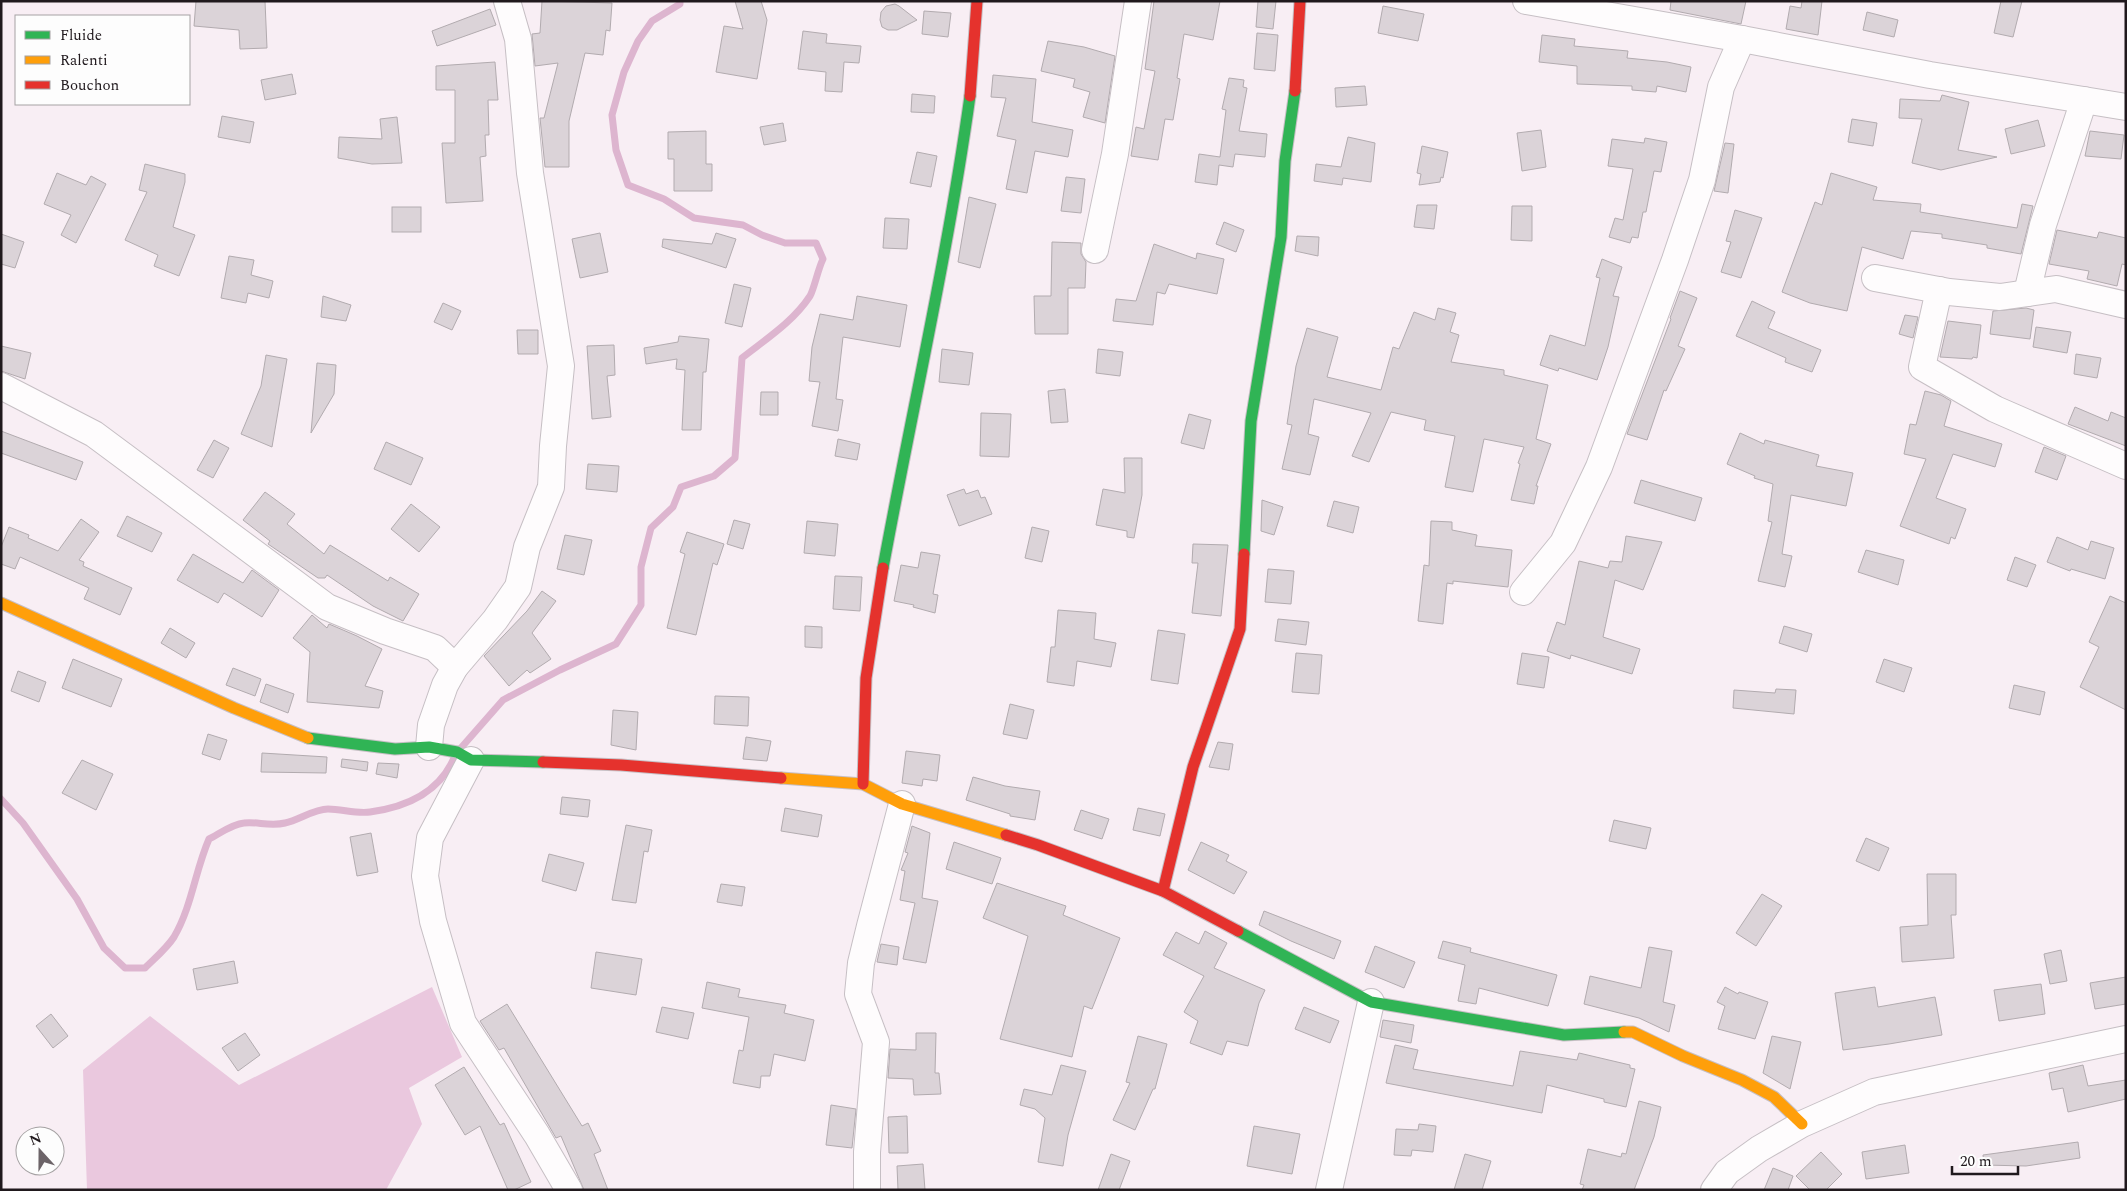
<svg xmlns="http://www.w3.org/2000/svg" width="2127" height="1191" font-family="Spectral,serif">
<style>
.forest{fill:#eac8de}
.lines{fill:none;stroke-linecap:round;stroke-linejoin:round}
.stream{stroke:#ddb5cf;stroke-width:7}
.building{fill:#dbd3d8;stroke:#b2abaf}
.street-casing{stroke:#c6bfc4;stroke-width:28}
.fast-casing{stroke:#c6bfc4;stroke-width:13}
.slow-casing{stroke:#c6bfc4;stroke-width:13}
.jam-casing{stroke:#c6bfc4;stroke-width:13}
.street{stroke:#fefcfd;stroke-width:26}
.fast{stroke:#30b455;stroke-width:11}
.slow{stroke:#ff9f0a;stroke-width:11}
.jam{stroke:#e5322d;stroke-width:11}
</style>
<rect width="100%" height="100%" fill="#f8eef4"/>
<path class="forest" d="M432 987 462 1057 409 1088 422 1124 386 1190H87L83 1070 150 1016 239 1085Z"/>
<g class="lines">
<g class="stream">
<path d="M460 749 503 700 560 670 616 644 641 605V567L651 528 673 507 681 487 714 476 735 458 742 358C766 339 793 322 810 296 814 289 818 269 823 259L816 243H785L762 235 743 225 694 218 664 199 628 185 616 150 612 115 624 72 638 41 652 21 680 4V1"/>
<path d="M1 799 23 823 77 899 104 948 125 968H145C155 958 167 948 174 937 192 906 195 871 209 839 219 834 232 824 244 823 256 821 270 827 285 823 299 820 314 809 328 809 342 809 356 814 370 812 407 807 439 793 454 758"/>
</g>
</g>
<g class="building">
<path d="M196 1H265L267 48 240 49 239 30 194 26Z"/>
<path d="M542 1 612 3 610 31 606 30 603 55 585 53 569 121V167H545L540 118H544L558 63 535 66 532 34 540 33Z"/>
<path d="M735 1H761L767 20 757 79 716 72 724 26 743 29Z"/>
<path d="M1154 1H1220L1213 40 1184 34 1177 78 1180 79 1173 120 1165 119 1158 160 1131 156 1136 127 1144 129 1155 71 1145 69Z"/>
<path d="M1258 1H1276L1273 29 1256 27Z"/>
<path d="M1671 1H1746L1741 24 1670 10Z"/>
<path d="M1802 1H1822L1818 35 1786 29 1790 6 1801 8Z"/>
<path d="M2001 1H2022L2013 37 1994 33Z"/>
<path d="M895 4 899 6 917 20 897 30H888L882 27 880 20 881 12 886 6Z"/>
<path d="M1383 6 1424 14 1418 41 1378 33Z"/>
<path d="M490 9 496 25 437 46 432 31Z"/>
<path d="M924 11 951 13 948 37 922 34Z"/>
<path d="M1867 12 1898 20 1894 37 1863 30Z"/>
<path d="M803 31 827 34 826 43 861 46 859 63 844 62 842 92 825 91 826 72 798 69Z"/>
<path d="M1257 33 1278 35 1275 71 1254 69Z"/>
<path d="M1542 35 1575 39 1574 46 1628 51 1627 58 1667 62 1691 67 1686 92 1657 86 1656 92 1632 90V86L1577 84V66L1539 62Z"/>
<path d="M1048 41 1084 47 1115 56 1105 123 1083 117 1090 92 1073 87 1075 79 1041 71Z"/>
<path d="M495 62 498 100H488L489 135H485L486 156 480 157 483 201 446 203 442 143H455V90H436V66Z"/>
<path d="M292 74 296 94 265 100 261 80Z"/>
<path d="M993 75 1036 79 1032 122 1073 130 1068 157 1035 151 1027 193 1006 189 1016 140 997 136 1006 98 991 97Z"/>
<path d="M1229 78 1244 80 1243 87 1247 88 1239 131 1267 134 1265 157 1235 154 1233 167 1219 165 1217 185 1195 182 1199 154 1220 157 1226 110 1222 109Z"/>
<path d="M1365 86 1367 105 1336 107 1335 88Z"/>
<path d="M912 94 935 96 934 113 911 112Z"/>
<path d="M1942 95 1969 102 1958 150 1997 157 1941 170 1912 163 1922 119 1899 118 1900 99 1940 101Z"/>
<path d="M222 116 254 122 250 143 218 137Z"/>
<path d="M397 117 402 163 372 164 338 158 339 137 382 139 380 119Z"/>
<path d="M1852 119 1877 123 1873 146 1848 142Z"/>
<path d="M2038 120 2045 146 2011 154 2005 129Z"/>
<path d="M783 123 786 141 764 145 760 127Z"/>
<path d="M1541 130 1546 167 1522 171 1517 133Z"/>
<path d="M706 131V164H712V191H674V159H668V132Z"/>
<path d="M2090 131 2124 135 2121 159 2085 156Z"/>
<path d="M1348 137 1375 143 1371 182 1343 178 1342 185 1314 181 1316 164 1341 167Z"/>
<path d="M1645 138 1667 142 1661 172 1654 171 1646 212H1643L1638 238 1632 237 1630 243 1609 237 1615 218 1623 220 1633 169 1608 166 1612 139 1644 143Z"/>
<path d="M1725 143 1734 144 1728 193 1714 191Z"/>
<path d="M1422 146 1448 152 1443 178 1441 177 1440 182 1419 185 1421 174 1417 173Z"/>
<path d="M917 152 937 156 931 187 910 183Z"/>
<path d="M145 164 185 174V182L173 227 195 235 179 276 154 266 158 255 125 240 147 192 139 190Z"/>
<path d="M57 173 86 185 91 176 106 184 76 243 61 235 71 215 44 204Z"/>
<path d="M1831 173 1877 187 1873 200 1921 204 1920 212 2017 228 2022 204 2033 206 2021 254 1987 248V245L1942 238V234L1911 231 1903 259 1862 247 1847 311 1810 303 1782 292 1815 202 1822 205Z"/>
<path d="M1066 177 1085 179 1081 213 1061 211Z"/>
<path d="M969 197 996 204 980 268 958 262Z"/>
<path d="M1417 205H1437L1434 229 1414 227Z"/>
<path d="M1512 206H1532V241L1511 240Z"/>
<rect x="392" y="207" width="29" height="25"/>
<path d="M1735 210 1762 218 1741 278 1721 272 1731 242 1726 241Z"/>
<path d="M885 218 909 219 907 249 883 248Z"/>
<path d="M1224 222 1244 230 1236 252 1216 244Z"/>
<path d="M2057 230 2097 238 2099 232 2126 238V265L2122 264 2117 286 2087 279 2089 271 2049 264Z"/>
<path d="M600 233 608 272 580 278 572 239Z"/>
<path d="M716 233 736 239 726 268 662 247 663 239 712 244Z"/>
<path d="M1 234 24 242 15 268 1 264Z"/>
<path d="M1297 236 1319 237 1318 256 1295 251Z"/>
<path d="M1052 242 1081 243V254L1086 262 1085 288H1068V334H1035L1034 296H1051Z"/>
<path d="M1154 244 1196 259 1197 253 1224 259 1217 294 1169 284 1165 294 1157 292 1153 325 1113 321 1116 299 1136 301Z"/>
<path d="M229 256 254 260 251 275 273 281 269 298 248 293 246 303 221 298Z"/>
<path d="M1602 259 1622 267 1613 296 1619 297 1608 347 1597 380 1559 368 1558 371 1540 365 1550 335 1585 346 1600 278 1596 277Z"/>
<path d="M734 284 751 288 742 327 725 323Z"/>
<path d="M1680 291 1697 298 1678 346 1685 349 1666 391 1664 390 1647 440 1627 434 1671 319 1670 318Z"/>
<path d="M323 296 351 305 346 321 321 317Z"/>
<path d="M857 296 907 305 900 347 843 337 836 399 843 400 838 431 812 426 820 382 809 381 812 347 820 314 853 320Z"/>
<path d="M1752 301 1775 312 1768 328 1821 350 1812 372 1785 362 1786 358 1736 336Z"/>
<path d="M443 303 461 311 452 330 434 322Z"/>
<path d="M1438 308 1456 313 1450 332 1459 335 1451 362 1504 370V375L1548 385 1536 439 1551 444 1536 486H1538L1534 504 1511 500 1520 464 1518 463 1524 447 1484 439 1473 492 1445 487 1455 436 1424 430 1426 420 1391 412 1369 462 1352 456 1371 413 1314 399 1308 434 1319 437 1310 475 1282 469 1292 425 1287 424 1296 366 1307 328 1338 337 1327 377 1381 390 1393 347 1399 349 1414 312 1435 320Z"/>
<path d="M2026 308 2034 310 2030 339 1990 334 1993 311Z"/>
<path d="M1905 315 1918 317 1913 338 1899 334Z"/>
<path d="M1948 321 1981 325 1977 358 1973 357 1972 359 1940 357Z"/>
<path d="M2036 327 2071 332 2067 353 2033 347Z"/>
<path d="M517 330H538V354H518Z"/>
<path d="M679 336 709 339 706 372H703L701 430H682L685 370 676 369 677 359 646 364 644 348 678 342Z"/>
<path d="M614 345 615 375 607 376 611 417 592 419 587 346Z"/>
<path d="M1 346 31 353 25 379 1 371Z"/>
<path d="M942 349 973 353 969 385 939 382Z"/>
<path d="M1098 349 1123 352 1120 376 1096 373Z"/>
<path d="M2076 354 2101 358 2097 378 2074 374Z"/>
<path d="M266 355 287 359 272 447 241 434 261 386Z"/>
<path d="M317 363 336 365 334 394 311 433Z"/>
<path d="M1065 389 1068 422 1051 423 1048 391Z"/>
<path d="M1925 391 1941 395 1951 401 1944 426 2002 444 1995 467 1953 454 1936 498 1966 509 1955 539 1951 537 1949 544 1900 526 1926 459 1904 454 1910 424 1916 425Z"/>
<path d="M761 392H778V415H760Z"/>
<path d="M2075 407 2108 421 2111 412 2126 418V446L2068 424Z"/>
<path d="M981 413 1011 414 1009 457 980 456Z"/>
<path d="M1189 414 1211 420 1204 449 1181 443Z"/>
<path d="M1 431 83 462 76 480 1 453Z"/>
<path d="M1740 433 1764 444 1765 440 1819 455 1816 466 1853 473 1846 506 1791 495 1782 554 1792 556 1785 587 1758 581 1772 522 1768 521 1773 484 1754 478 1755 476 1727 464Z"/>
<path d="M838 439 860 444 857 460 835 456Z"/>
<path d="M214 440 229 448 213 478 197 470Z"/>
<path d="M386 442 423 458 411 485 374 469Z"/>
<path d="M2044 447 2066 456 2057 480 2035 472Z"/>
<path d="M1124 458H1142V495L1134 538 1127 537V531L1096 525 1103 489 1125 493Z"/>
<path d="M588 464 619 466 617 492 586 489Z"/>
<path d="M1641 480 1702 498 1695 521 1634 503Z"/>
<path d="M964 489 966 494 978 490 981 498 985 497 992 514 959 526 947 495Z"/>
<path d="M265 492 295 514 287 524 324 554 330 545 388 581 390 577 419 594 403 621 373 606 327 575 325 578H318L268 544 270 541 243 520Z"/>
<path d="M1262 500 1283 507 1274 535 1261 531Z"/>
<path d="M1334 501 1359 507 1353 533 1327 526Z"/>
<path d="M411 504 440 527 419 552 391 529Z"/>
<path d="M127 516 162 533 152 552 117 536Z"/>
<path d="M81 519 99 532 79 560 84 562 83 566 132 588 120 615 84 599 89 588 20 557 15 569 1 564V547L9 527 29 535 28 538 58 551Z"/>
<path d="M734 520 750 524 743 549 727 544Z"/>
<path d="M807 521 838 524 835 556 804 553Z"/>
<path d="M1431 521 1452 522V530L1477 535 1475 546 1512 550 1508 587 1453 581V584L1447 583 1443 624 1418 621 1424 565 1429 566Z"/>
<path d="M1032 527 1049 531 1042 562 1025 558Z"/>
<path d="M687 532 724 544 717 565 713 563 696 635 667 628 685 554 680 552Z"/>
<path d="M565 535 592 540 584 575 557 569Z"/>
<path d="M1626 536 1662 542 1643 590 1615 580 1603 637 1640 649 1632 674 1571 655 1570 659 1547 651 1557 622 1565 625 1579 561 1608 568 1610 561 1622 562Z"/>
<path d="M2057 537 2088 550 2091 541 2114 548 2105 579 2071 569 2070 571 2047 562Z"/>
<path d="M1193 544 1228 545 1221 616 1192 613 1198 563H1192Z"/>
<path d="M1866 550 1904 560 1898 585 1858 572Z"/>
<path d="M921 552 940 555 933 594 938 595 935 613 913 607 914 605 894 601 901 565 918 568Z"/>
<path d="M193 554 243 583 252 570 279 590 262 617 224 593 218 603 177 580Z"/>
<path d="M2015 557 2036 565 2027 587 2007 580Z"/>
<path d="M1268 569 1294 571 1291 604 1265 602Z"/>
<path d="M835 576 862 577 860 611 833 609Z"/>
<path d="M542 591 556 601 532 633 551 659 530 673 527 670 509 686 484 656 527 611Z"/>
<path d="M2110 596 2126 603V710L2080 687 2099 647 2089 642Z"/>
<path d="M1058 610 1096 613 1094 639 1116 643 1111 667 1077 661 1074 686 1047 682 1051 647H1055Z"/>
<path d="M312 615 327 628 329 624 357 636 382 649 365 686 383 691 379 708 307 702 310 652 293 638Z"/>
<path d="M1278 619 1309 622 1306 645 1275 641Z"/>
<path d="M805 626 822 627V648L805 647Z"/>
<path d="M1784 626 1812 634 1807 652 1779 643Z"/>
<path d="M170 628 195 643 186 658 161 643Z"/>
<path d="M1158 630 1185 634 1178 684 1151 680Z"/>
<path d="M1296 653 1322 655 1319 694 1292 692Z"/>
<path d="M1522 653 1549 657 1544 688 1517 684Z"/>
<path d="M73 659 122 679 111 707 62 688Z"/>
<path d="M1884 659 1912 668 1904 692 1876 682Z"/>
<path d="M233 668 261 679 255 696 226 685Z"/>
<path d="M18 671 46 682 39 702 11 691Z"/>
<path d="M266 684 294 694 288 713 260 702Z"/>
<path d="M2014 685 2045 692 2040 715 2009 708Z"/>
<path d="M1776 689 1796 690 1794 714 1733 708 1734 690 1775 693Z"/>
<path d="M715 696 749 697 748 726 714 724Z"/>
<path d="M1010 704 1034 710 1027 739 1003 734Z"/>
<path d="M613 710 638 712 636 750 611 745Z"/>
<path d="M208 734 227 740 220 760 202 754Z"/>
<path d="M746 737 771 741 767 761 743 759Z"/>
<path d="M1218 742 1233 744 1229 770 1209 767Z"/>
<path d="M906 751 940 755 937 781 923 779 922 786 902 783Z"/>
<path d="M262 753 327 757 326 773 261 772Z"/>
<path d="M342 759 368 762 367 771 341 767Z"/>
<path d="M82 760 113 774 96 810 62 793Z"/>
<path d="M378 763 399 764 397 778 376 774Z"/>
<path d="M973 777 1005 786 1040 791 1035 820 1010 816V814L966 800Z"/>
<path d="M562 797 590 800 588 817 560 814Z"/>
<path d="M785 808 822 815 818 837 781 831Z"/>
<path d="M1138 808 1165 814 1160 836 1133 830Z"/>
<path d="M1081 810 1109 819 1102 839 1074 830Z"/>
<path d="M1614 820 1651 828 1646 849 1609 841Z"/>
<path d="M626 825 652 830 648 852 644 851 636 903 612 900Z"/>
<path d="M912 826 930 833 922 898 938 901 926 963 903 959 915 903 900 900 905 871 901 870 908 853 905 852Z"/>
<path d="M371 833 378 872 357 876 350 837Z"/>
<path d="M1866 838 1889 848 1879 871 1856 861Z"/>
<path d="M954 842 1001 858 992 884 946 869Z"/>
<path d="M1201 842 1229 855 1226 861 1247 872 1234 894 1188 870Z"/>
<path d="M549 854 584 863 576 891 542 881Z"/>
<path d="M1927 874H1956V915H1951L1954 958 1902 962 1900 927 1928 925Z"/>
<path d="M997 883 1066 906 1063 915 1120 938 1092 1009 1084 1006 1072 1057 1000 1039 1028 936 983 918Z"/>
<path d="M721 884 745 887 742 906 717 902Z"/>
<path d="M1762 894 1782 906 1756 946 1736 933Z"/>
<path d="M1264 911 1341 941 1334 959 1291 941 1259 925Z"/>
<path d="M1205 931 1227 943 1214 968 1265 990 1259 1003 1248 1046 1227 1041 1222 1055 1190 1043 1198 1021 1184 1012 1204 976 1163 955 1176 932 1199 944Z"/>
<path d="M1443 941 1471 948 1470 952 1557 975 1548 1006 1479 988 1476 1004 1458 1001 1465 965 1438 958Z"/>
<path d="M881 944 899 947 897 965 877 962Z"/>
<path d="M1375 946 1415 962 1404 988 1365 972Z"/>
<path d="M1649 947 1672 951 1663 1002 1675 1005 1669 1032 1639 1018 1584 1004 1590 976 1641 988Z"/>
<path d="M2061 950 2067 981 2050 984 2044 954Z"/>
<path d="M596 952 642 959 636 995 591 988Z"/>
<path d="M234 961 238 983 197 990 193 969Z"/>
<path d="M2126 977V1004L2095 1009 2090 983Z"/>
<path d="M707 982 740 989 738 997 786 1005 784 1013 814 1020 805 1061 774 1054 770 1076H761L760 1088 733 1083 739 1050 743 1051 749 1017 702 1008Z"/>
<path d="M2041 984 2045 1014 1999 1021 1994 990Z"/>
<path d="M1725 987 1738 994 1739 992 1768 1002 1755 1039 1718 1029 1725 1006 1717 1002Z"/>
<path d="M1875 987 1878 1007 1935 997 1942 1035 1889 1044 1843 1050 1835 993Z"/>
<path d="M507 1004 582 1126 588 1123 601 1151 594 1154 608 1190H584L561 1136 556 1138 504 1048 499 1050 480 1021Z"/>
<path d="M662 1007 694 1013 688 1039 656 1032Z"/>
<path d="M1304 1007 1339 1021 1330 1043 1295 1029Z"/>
<path d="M51 1014 68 1036 53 1048 36 1026Z"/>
<path d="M1383 1020 1414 1025 1411 1043 1380 1037Z"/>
<path d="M245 1033 260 1055 238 1071 222 1048Z"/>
<path d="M916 1033H936L935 1073H939L941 1094 914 1095 913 1079 888 1078 890 1049 916 1050Z"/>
<path d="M1138 1036 1167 1044 1155 1089H1153L1135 1130 1113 1120 1130 1083 1126 1082Z"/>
<path d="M1772 1036 1801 1042 1790 1089 1763 1073Z"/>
<path d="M1395 1045 1418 1050 1413 1069 1513 1086 1520 1051 1577 1060 1579 1053 1630 1065V1068L1635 1069 1626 1107 1604 1102V1099L1547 1085 1542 1113 1386 1083Z"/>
<path d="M1061 1065 1086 1071 1068 1135 1063 1166 1038 1162 1045 1118 1035 1109 1020 1105 1024 1089 1052 1095Z"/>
<path d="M2083 1065 2088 1086 2126 1080V1099L2068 1112 2063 1088 2052 1090 2049 1073Z"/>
<path d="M464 1067 500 1125 504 1123 531 1182 514 1190H508L480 1126 465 1135 435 1085Z"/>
<path d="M1639 1101 1661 1107 1654 1137 1634 1190H1582L1584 1185 1580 1184 1588 1149 1621 1157 1622 1153 1626 1154Z"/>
<path d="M831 1105 856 1109 852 1148 826 1145Z"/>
<path d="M907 1116 908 1153H889L888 1117Z"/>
<path d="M1419 1124 1436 1126 1433 1152 1412 1150 1411 1156 1394 1155 1396 1129 1418 1130Z"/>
<path d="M1254 1126 1300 1134 1292 1174 1247 1166Z"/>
<path d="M2078 1142 2080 1158 2026 1166 1984 1165 1983 1155Z"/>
<path d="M1905 1145 1909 1173 1866 1179 1862 1152Z"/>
<path d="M1821 1152 1842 1174 1826 1190H1810L1796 1176Z"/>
<path d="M1111 1154 1130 1161 1119 1190H1098Z"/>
<path d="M1465 1154 1491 1161 1482 1190H1454Z"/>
<path d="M923 1164 925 1190H898L897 1166Z"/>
<path d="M1773 1168 1793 1176 1788 1190H1764Z"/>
</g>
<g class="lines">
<defs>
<g id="street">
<path d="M1526 1 1742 39 1930 75 2126 107"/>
<path d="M1095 250 1115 154 1138 1"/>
<path d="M1875 278 1949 292 2000 297 2056 289 2126 305"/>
<path d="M1939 290 1922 367 1995 409 2126 466"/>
<path d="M2027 293 2043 225 2084 100"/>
<path d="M1 386 94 434 327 607 385 631 435 648 455 667"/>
<path d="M1523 592 1563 543 1599 467 1675 260 1702 180 1721 87 1742 39"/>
<path d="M429 747 431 725 445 685 455 667 495 620 518 587 527 547 551 487 553 446 561 366 530 173 518 39 507 1"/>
<path d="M471 760 430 838 425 876 433 921 463 1023 537 1135 569 1190"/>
<path d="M867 1190V1152L876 1042 858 994 861 963 870 926 902 804"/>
<path d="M1329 1190 1371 1002"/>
<path d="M1714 1190 1727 1172 1759 1149 1802 1124 1874 1092 2126 1039"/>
</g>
<g id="fast">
<path d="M1244 554 1251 421 1281 237 1285 161 1295 91"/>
<path d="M883 568C912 410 948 254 970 96"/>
<path d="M308 738 395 749 429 747 457 752 471 760 543 762"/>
<path d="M1238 931 1371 1002 1564 1035 1624 1032"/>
</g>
<g id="slow">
<path d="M1 603 234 708 308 738"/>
<path d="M781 778 863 784 902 804 1006 835"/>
<path d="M1624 1032H1633L1683 1056 1742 1080 1774 1097 1802 1124"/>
</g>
<g id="jam">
<path d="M1295 91 1300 1"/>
<path d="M970 96 977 1"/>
<path d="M543 762 621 765 781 778"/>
<path d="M863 784 866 678 883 568"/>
<path d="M1006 835 1038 845 1163 891 1238 931"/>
<path d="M1163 891 1193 767 1240 629 1244 554"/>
</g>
</defs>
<use href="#street" class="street-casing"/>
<use href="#fast" class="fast-casing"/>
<use href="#slow" class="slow-casing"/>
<use href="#jam" class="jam-casing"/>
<use href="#street" class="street"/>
<use href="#fast" class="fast"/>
<use href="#slow" class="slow"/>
<use href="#jam" class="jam"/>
</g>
<rect width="2127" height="1191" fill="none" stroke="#20191d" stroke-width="5"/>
<rect x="15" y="15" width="175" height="90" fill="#fdfdfd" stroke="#a5a2a3"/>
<rect x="25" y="31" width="25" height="8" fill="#30b455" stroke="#a5a2a3"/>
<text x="60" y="40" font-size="15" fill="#20191d">Fluide</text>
<rect x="25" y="56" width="25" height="8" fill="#ff9f0a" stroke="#a5a2a3"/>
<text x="60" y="65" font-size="15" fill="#20191d">Ralenti</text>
<rect x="25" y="81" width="25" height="8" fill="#e5322d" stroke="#a5a2a3"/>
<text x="60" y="90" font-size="15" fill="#20191d">Bouchon</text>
<g transform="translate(40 1151) rotate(339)"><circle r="24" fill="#fdfdfd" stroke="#a5a2a3"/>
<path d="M0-4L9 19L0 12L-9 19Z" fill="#6c6468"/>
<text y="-8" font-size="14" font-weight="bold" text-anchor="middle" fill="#20191d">N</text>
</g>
<path d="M1952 1166v8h66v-8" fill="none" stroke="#20191d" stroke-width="2.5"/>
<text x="1960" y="1166" font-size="15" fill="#20191d" stroke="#fdfdfd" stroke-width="4" paint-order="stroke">20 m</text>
</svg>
